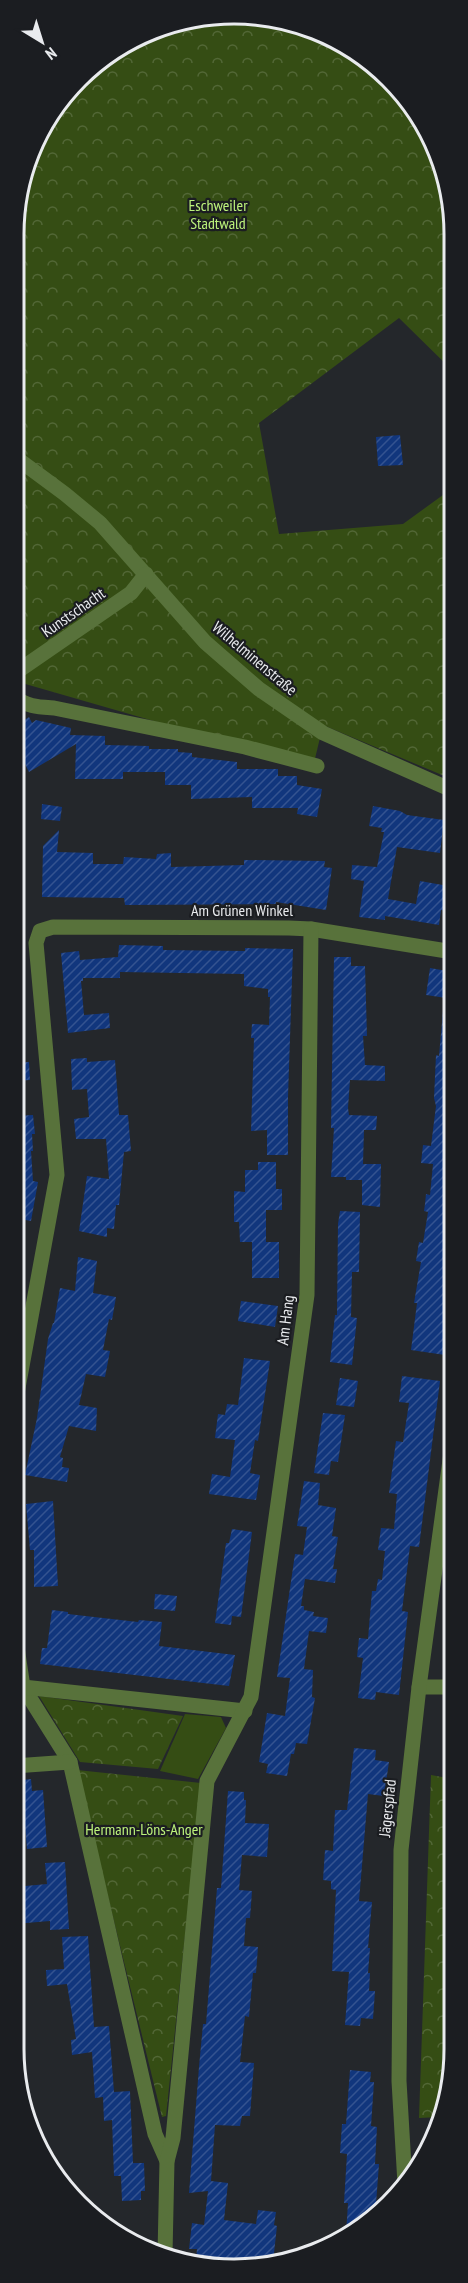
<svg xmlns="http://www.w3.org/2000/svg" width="468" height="2283" font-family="'PT Sans Narrow',sans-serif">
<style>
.grass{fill:#354d14}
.forest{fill:url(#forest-crowns)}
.building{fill:url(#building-hatch)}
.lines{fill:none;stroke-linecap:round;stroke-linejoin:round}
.minor{stroke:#58723b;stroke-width:15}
.labels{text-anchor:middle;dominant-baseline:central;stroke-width:4.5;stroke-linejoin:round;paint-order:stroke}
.park-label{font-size:16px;fill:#bcf27b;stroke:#1b1d21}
.street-label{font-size:16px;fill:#e9ebee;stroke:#1b1d21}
.rim{fill:none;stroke:#e9ebee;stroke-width:3}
</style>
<defs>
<pattern id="forest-crowns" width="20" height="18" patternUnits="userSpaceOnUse" patternTransform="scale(1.5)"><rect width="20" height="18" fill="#354d14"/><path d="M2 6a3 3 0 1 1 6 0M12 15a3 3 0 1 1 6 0" fill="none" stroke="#526736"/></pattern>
<pattern id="building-hatch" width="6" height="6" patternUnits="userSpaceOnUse" patternTransform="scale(1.5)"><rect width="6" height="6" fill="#11367d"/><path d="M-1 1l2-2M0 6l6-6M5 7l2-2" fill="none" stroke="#345390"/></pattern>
</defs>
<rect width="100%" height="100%" fill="#24272b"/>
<path class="grass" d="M185 1714 221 1717 226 1728 198 1779 160 1771Z"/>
<g class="forest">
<path d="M262 15 331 36 390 78 432 137 454 219V372L399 318 259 423 279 534 403 524 454 487V780L323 725 313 767 15 681V206L43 124 99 59 177 21Z"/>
<path d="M39 1696 183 1716 158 1769 80 1762Z"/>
<path d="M77 1770 201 1783 166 2116 162 2117Z"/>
<path d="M431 1775 453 1779V2077L439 2117 419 2118Z"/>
</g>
<g class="building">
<path d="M400 435 403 465 378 466 376 437Z"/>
<path d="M29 717 32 723 36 720 71 728 70 735 105 736V745L149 746V749H178V752L192 753V757L237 762V769H278V776H297V785L322 789 317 817 297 814 298 808H252V797L191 799V785H165V772H123V779H75L76 744 29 772 23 760 15 765V726Z"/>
<path d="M42 804 62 807 60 821 41 819Z"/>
<path d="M373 806 400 811 407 815 444 820 440 853 397 847 388 899 416 904 420 881 454 887 453 912 441 910 439 925 385 916V920L359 917 364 881 351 879 352 865 377 867 384 832H381L382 828 369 826Z"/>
<path d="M59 830 57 852 93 853V864H123L124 857 156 859 157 854 171 853V867L244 865V860L325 861 324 867 332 868 326 910 276 902V904L125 905 124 898 42 897 43 846Z"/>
<path d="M119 945 163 946V950L245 951V948L293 949 288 1097V1155H267V1130L251 1131 254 1038H251L252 1024 269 1025 270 997H268V989L244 986V974L120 972V978H83V981H81L84 1015 109 1013 110 1028 68 1033 61 953 79 951 80 960 118 957Z"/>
<path d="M334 957H351V966H365L367 1036H363L365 1065 385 1066V1081L350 1080 348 1108 349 1115 377 1116 376 1130H364L363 1164H381L380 1207 362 1205V1180H346V1177H331L334 1128H331Z"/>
<path d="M430 968 453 972V999L426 995Z"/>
<path d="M443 1011H453V1287L445 1355 411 1350 417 1303H414L421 1262 416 1261 419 1242 423 1243 428 1212 424 1211 425 1204 426 1194 430 1195 433 1164 421 1163 423 1145 431 1146 436 1106 434 1098 436 1055 439 1056Z"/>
<path d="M87 1058V1062L115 1060 119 1115H128L131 1151 124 1152 119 1205H116L114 1229 107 1228V1237L79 1231 87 1176 109 1179 106 1139H76L74 1119 89 1117 87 1089 72 1090 71 1059Z"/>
<path d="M29 1062 30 1080 14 1081V1063Z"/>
<path d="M33 1115 35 1134H32L33 1151H31L33 1181 38 1182 31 1221 14 1218V1116Z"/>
<path d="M258 1162H276V1189H282V1210H266V1242H240L239 1222H234V1191L245 1192V1170H258Z"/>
<path d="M340 1211 360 1212 359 1272H352L351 1317 357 1318 352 1365 330 1362 335 1315H337L338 1224Z"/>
<rect x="252" y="1242" width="27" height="36"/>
<path d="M78 1257 97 1261 93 1293 116 1297 112 1320 109 1319 103 1350 110 1351 105 1377 86 1374 79 1405 97 1408 96 1431 69 1426 60 1457 63 1458 62 1467 69 1468 67 1482 25 1475 37 1418 48 1339 53 1323H54L60 1288 75 1291Z"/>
<path d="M241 1301 278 1306 275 1327 238 1321Z"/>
<path d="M244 1358 270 1361 258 1441 255 1440 250 1473 260 1475 256 1500 209 1494 212 1474 230 1477 235 1440 215 1438 218 1414 225 1415 227 1404 238 1405Z"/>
<path d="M402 1376 440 1381 419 1547 410 1546 402 1611 408 1612 399 1695 376 1692 375 1700 358 1698 363 1658 357 1657 359 1638 368 1639 372 1591H376L378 1579 382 1580 385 1551 378 1550 381 1528 394 1529 397 1494 389 1493 396 1441 403 1442 409 1403 399 1402Z"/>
<path d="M340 1378 358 1381 354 1407 336 1405Z"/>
<path d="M323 1413 345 1415 338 1462 331 1461 329 1475 314 1473Z"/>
<path d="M304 1481 320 1483 318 1505 336 1508 332 1536 338 1537 333 1569H337L335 1583 305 1579 301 1606H304V1610L314 1612 313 1616 328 1618 326 1633 309 1631 304 1669 313 1670 312 1697 315 1698 307 1744 296 1743 294 1754H291L287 1776 266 1773 268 1764 259 1762 267 1713 285 1716 290 1678 277 1677 295 1554 303 1555 307 1527 297 1526Z"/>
<path d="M53 1501 58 1586 34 1587V1550H30L26 1504Z"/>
<path d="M232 1529 252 1532 241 1617 232 1616 231 1625 215 1623 226 1543H229Z"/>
<path d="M155 1594 177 1596 175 1611 154 1609Z"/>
<path d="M52 1610 68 1612V1614L138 1622 139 1620 162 1622 159 1646 235 1655 229 1686 40 1664 42 1648H47Z"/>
<path d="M354 1748 376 1750 375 1760 389 1762 384 1796 368 1794 359 1901 372 1902 368 1948H370L368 1973H370L369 1991H375L373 2019 361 2018 360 2026 345 2025 349 1972 332 1971 336 1890 331 1889V1881L323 1880 325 1850 333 1851 335 1810H347Z"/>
<path d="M31 1779 32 1791 43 1790 47 1847 27 1849 24 1816 14 1817V1781Z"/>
<path d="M228 1791 244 1792V1800H246L245 1823 269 1824 267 1857 242 1855 239 1890 252 1891 250 1918H246L244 1946 258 1947 256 1973H253L249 2017 245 2016 240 2062 254 2063 250 2116H242L240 2126 215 2125 211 2181 228 2183 224 2220 256 2224 258 2210 276 2212 274 2225 277 2226 273 2262 220 2269 212 2267V2262L196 2260 197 2249H189L192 2223 204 2225 208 2191 189 2193 199 2067 203 2024H206L217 1888H221Z"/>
<path d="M65 1862 69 1929 50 1930V1921L14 1924V1887L47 1884 45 1863Z"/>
<path d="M88 1936 94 2027 109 2026 114 2092 130 2091 133 2163H144L145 2191H141V2200L122 2201 121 2176H114L112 2120 104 2121 103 2097 95 2098 92 2052 72 2055 71 2040 76 2039 67 1984 47 1986 46 1970 64 1969 62 1937Z"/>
<path d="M350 2070 371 2072 370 2082H374L371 2126 377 2127 375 2164H379L375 2217 346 2234 348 2203H344L347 2154 340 2153 342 2124H346Z"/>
</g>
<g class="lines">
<g class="minor">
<path d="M15 457 65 494 100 523 205 642 259 689 323 733 454 791"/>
<path d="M15 673 131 593 146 574"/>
<path d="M15 697C27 707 39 707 54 708L245 747 317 766"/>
<path d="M14 1410 57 1175 36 943 40 931 53 927 289 928 311 929 453 952"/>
<path d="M14 1627 23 1687 70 1762 155 2134 167 2161"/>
<path d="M23 1687 245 1711"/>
<path d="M419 1687H453"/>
<path d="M14 1766 70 1762"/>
<path d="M405 2184 399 2081 401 1850 419 1687 453 1438"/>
<path d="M165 2254 167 2161 173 2138 207 1781 251 1697 307 1295 311 929"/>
</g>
</g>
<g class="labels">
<g class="park-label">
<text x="218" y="205">Eschweiler<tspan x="218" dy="18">Stadtwald</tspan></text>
<text x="144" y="1829">Hermann-Löns-Anger</text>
</g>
<g class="street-label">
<text transform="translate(73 612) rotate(-35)">Kunstschacht</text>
<text transform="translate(255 658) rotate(40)">Wilhelminenstraße</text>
<text x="242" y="910">Am Grünen Winkel</text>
<text transform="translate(285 1320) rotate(-83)">Am Hang</text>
<text transform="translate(387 1808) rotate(-84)">Jägerspfad</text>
</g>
</g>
<path d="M0 0H468V2283H0ZM234 24H234A210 210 0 0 1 444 234V2049A210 210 0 0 1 234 2259H234A210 210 0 0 1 24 2049V234A210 210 0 0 1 234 24Z" fill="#1b1d21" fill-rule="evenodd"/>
<path class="rim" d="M234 24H234A210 210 0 0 1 444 234V2049A210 210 0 0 1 234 2259H234A210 210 0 0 1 24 2049V234A210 210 0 0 1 234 24Z"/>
<g transform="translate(42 42) rotate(142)" stroke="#1b1d21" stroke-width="4.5" paint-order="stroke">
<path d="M0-4.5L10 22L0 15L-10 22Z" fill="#e9ebee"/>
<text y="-9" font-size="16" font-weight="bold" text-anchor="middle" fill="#e9ebee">N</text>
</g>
</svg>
